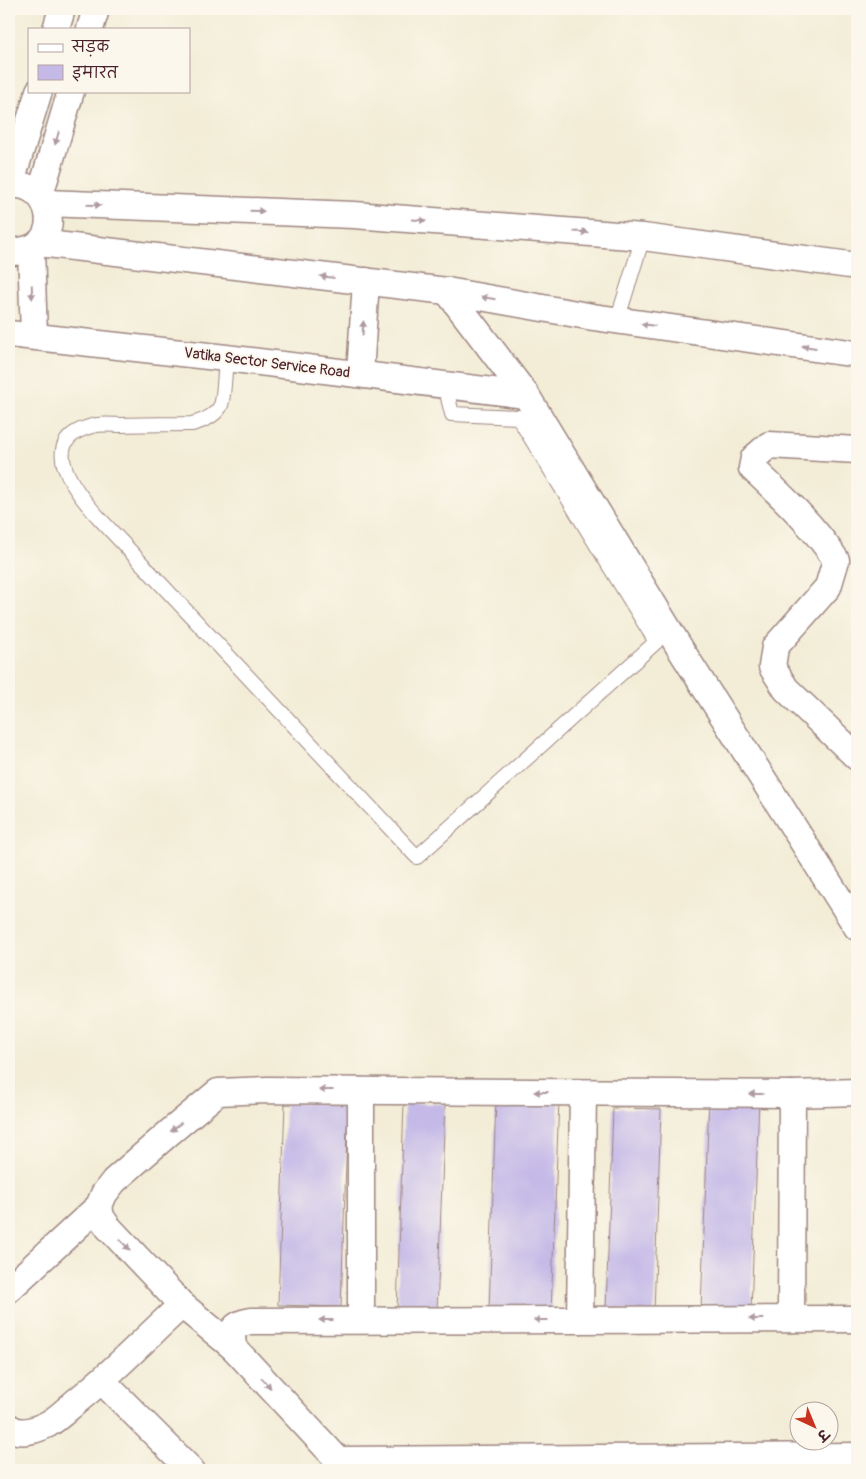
<svg xmlns="http://www.w3.org/2000/svg" width="866" height="1479" font-family="Pangolin,'Playpen Sans Deva',sans-serif">
<style>
.building{fill:#c5b9e7}
.lines{fill:none;stroke-linecap:round;stroke-linejoin:round}
.service-casing{stroke:#9e8681;stroke-width:16}
.minor-casing{stroke:#9e8681;stroke-width:29}
.service{stroke:#fff;stroke-width:14}
.minor{stroke:#fff;stroke-width:26}
.oneway{fill:#ae9aa0}
.labels{text-anchor:middle;dominant-baseline:central;stroke-width:4;stroke-linejoin:round;paint-order:stroke}
.street-label{font-size:15px;fill:#4a1f2b;stroke:#fbf7ec}
</style>
<rect width="100%" height="100%" fill="#fbf7ec"/>
<filter id="ink" filterUnits="userSpaceOnUse"><feTurbulence type="fractalNoise" baseFrequency=".02" numOctaves="2"/><feDisplacementMap in="SourceGraphic" scale="10" xChannelSelector="R" yChannelSelector="G"/><feConvolveMatrix kernelMatrix="1 2 1 2 8 2 1 2 1" color-interpolation-filters="sRGB"/></filter>
<filter id="wash" filterUnits="userSpaceOnUse"><feTurbulence type="fractalNoise" baseFrequency=".0096" numOctaves="4" result="noise"/><feDisplacementMap in="SourceGraphic" scale="20" xChannelSelector="R" yChannelSelector="G"/><feGaussianBlur stdDeviation="1.12" result="paint"/><feColorMatrix in="noise" values="0 0 0 0 0 0 0 0 0 0 0 0 0 0 0 0 0 1.4 0 .05"/><feComposite in="paint" operator="in"/></filter>
<g filter="url(#wash)">
<rect width="100%" height="100%" fill="#f3edd7"/>
<g id="blocks">
<g class="building">
<path d="M496 1098 559 1099 551 1313 489 1311Z"/>
<path d="M709 1098 759 1099 751 1311 701 1309Z"/>
<path d="M285 1102 348 1104 341 1307 278 1305Z"/>
<path d="M404 1103 445 1104 437 1312 397 1311Z"/>
<path d="M613 1108 661 1109 654 1312 606 1310Z"/>
</g>
</g>
</g>
<g filter="url(#ink)">
<use href="#blocks" fill-opacity="0" stroke="#9e8681" stroke-width="1"/>
<g class="lines">
<defs>
<g id="service">
<path d="M617 321 643 237"/>
<path d="M226 358C225 367 224 398 221 405 216 416 203 421 192 424 169 424 146 424 123 425 113 425 101 423 92 426 33 441 77 494 101 520L417 857 656 642 518 417 452 414 445 385"/>
</g>
<g id="minor">
<path d="M56 29 62 9"/>
<path d="M90 29 96 9"/>
<path d="M9 185C53 180 64 243 24 250 19 251 14 253 9 252"/>
<path d="M10 185 39 91"/>
<path d="M40 195 71 91"/>
<path d="M46 203 354 215 643 237 857 266"/>
<path d="M39 243 447 291 593 317 857 354"/>
<path d="M31 249 34 335"/>
<path d="M447 291 526 395 681 650 857 927"/>
<path d="M9 334 226 358 526 395"/>
<path d="M360 374 366 281"/>
<path d="M857 450 769 445 754 458 752 468C781 495 815 527 836 560L828 587 775 647 772 667 786 689 857 757"/>
<path d="M361 1091V1320"/>
<path d="M99 1206 101 1217 108 1227 182 1305 233 1347"/>
<path d="M9 1289 99 1206 104 1194 114 1181 170 1132 218 1092 267 1090 792 1094 857 1092"/>
<path d="M791 1319 792 1094"/>
<path d="M580 1320 583 1093"/>
<path d="M102 1381 191 1470"/>
<path d="M9 1427C20 1436 36 1430 48 1424 59 1418 68 1408 78 1400 115 1371 147 1336 182 1305"/>
<path d="M338 1460 857 1456"/>
<path d="M340 1470 338 1460 233 1347C231 1330 232 1324 251 1321L857 1319"/>
</g>
</defs>
<use href="#service" class="service-casing"/>
<use href="#minor" class="minor-casing"/>
<use href="#service" class="service"/>
<use href="#minor" class="minor"/>
</g>
<defs><path id="oneway-solid" d="M-6-.8H1V-3.2L6.5 0L1 3.2V.8H-6Z" transform="scale(1.25)"/></defs>
<g class="oneway">
<use href="#oneway-solid" transform="translate(57 138) rotate(107)"/>
<use href="#oneway-solid" transform="translate(94 205) rotate(2)"/>
<use href="#oneway-solid" transform="translate(257 211) rotate(2)"/>
<use href="#oneway-solid" transform="translate(419 220) rotate(4)"/>
<use href="#oneway-solid" transform="translate(581 232) rotate(4)"/>
<use href="#oneway-solid" transform="translate(327 277) rotate(-173)"/>
<use href="#oneway-solid" transform="translate(32 292) rotate(88)"/>
<use href="#oneway-solid" transform="translate(488 298) rotate(-170)"/>
<use href="#oneway-solid" transform="translate(648 325) rotate(-172)"/>
<use href="#oneway-solid" transform="translate(363 328) rotate(-86)"/>
<use href="#oneway-solid" transform="translate(809 347) rotate(-172)"/>
<use href="#oneway-solid" transform="translate(326 1090) rotate(-180)"/>
<use href="#oneway-solid" transform="translate(541 1092) rotate(-180)"/>
<use href="#oneway-solid" transform="translate(756 1094) rotate(-180)"/>
<use href="#oneway-solid" transform="translate(176 1127) rotate(140)"/>
<use href="#oneway-solid" transform="translate(125 1245) rotate(46)"/>
<use href="#oneway-solid" transform="translate(756 1319) rotate(180)"/>
<use href="#oneway-solid" transform="translate(326 1320) rotate(180)"/>
<use href="#oneway-solid" transform="translate(541 1320) rotate(180)"/>
<use href="#oneway-solid" transform="translate(266 1383) rotate(47)"/>
</g>
</g>
<g class="labels">
<g class="street-label">
<text transform="translate(267 363) rotate(7)">Vatika Sector Service Road</text>
</g>
</g>
<rect width="866" height="1479" fill="none" stroke="#fbf7ec" stroke-width="30"/>
<rect x="28" y="28" width="162" height="65" fill="#fbf7ec" stroke="#b4a19f"/>
<rect x="38" y="44" width="25" height="8" fill="#ffffff" stroke="#b4a19f"/>
<text x="72" y="52" font-size="15" fill="#4a1f2b">सड़क</text>
<rect x="38" y="65" width="25" height="15" fill="#c5b9e7" stroke="#b4a19f"/>
<text x="72" y="78" font-size="15" fill="#4a1f2b">इमारत</text>
<g transform="translate(814 1426) rotate(136)"><circle r="24" fill="#fbf7ec" stroke="#b4a19f"/>
<path d="M0-4L9 19L0 12L-9 19Z" fill="#c8321e"/>
<text y="-8" font-size="14" font-weight="bold" text-anchor="middle" fill="#4a1f2b">उ</text>
</g>
</svg>
